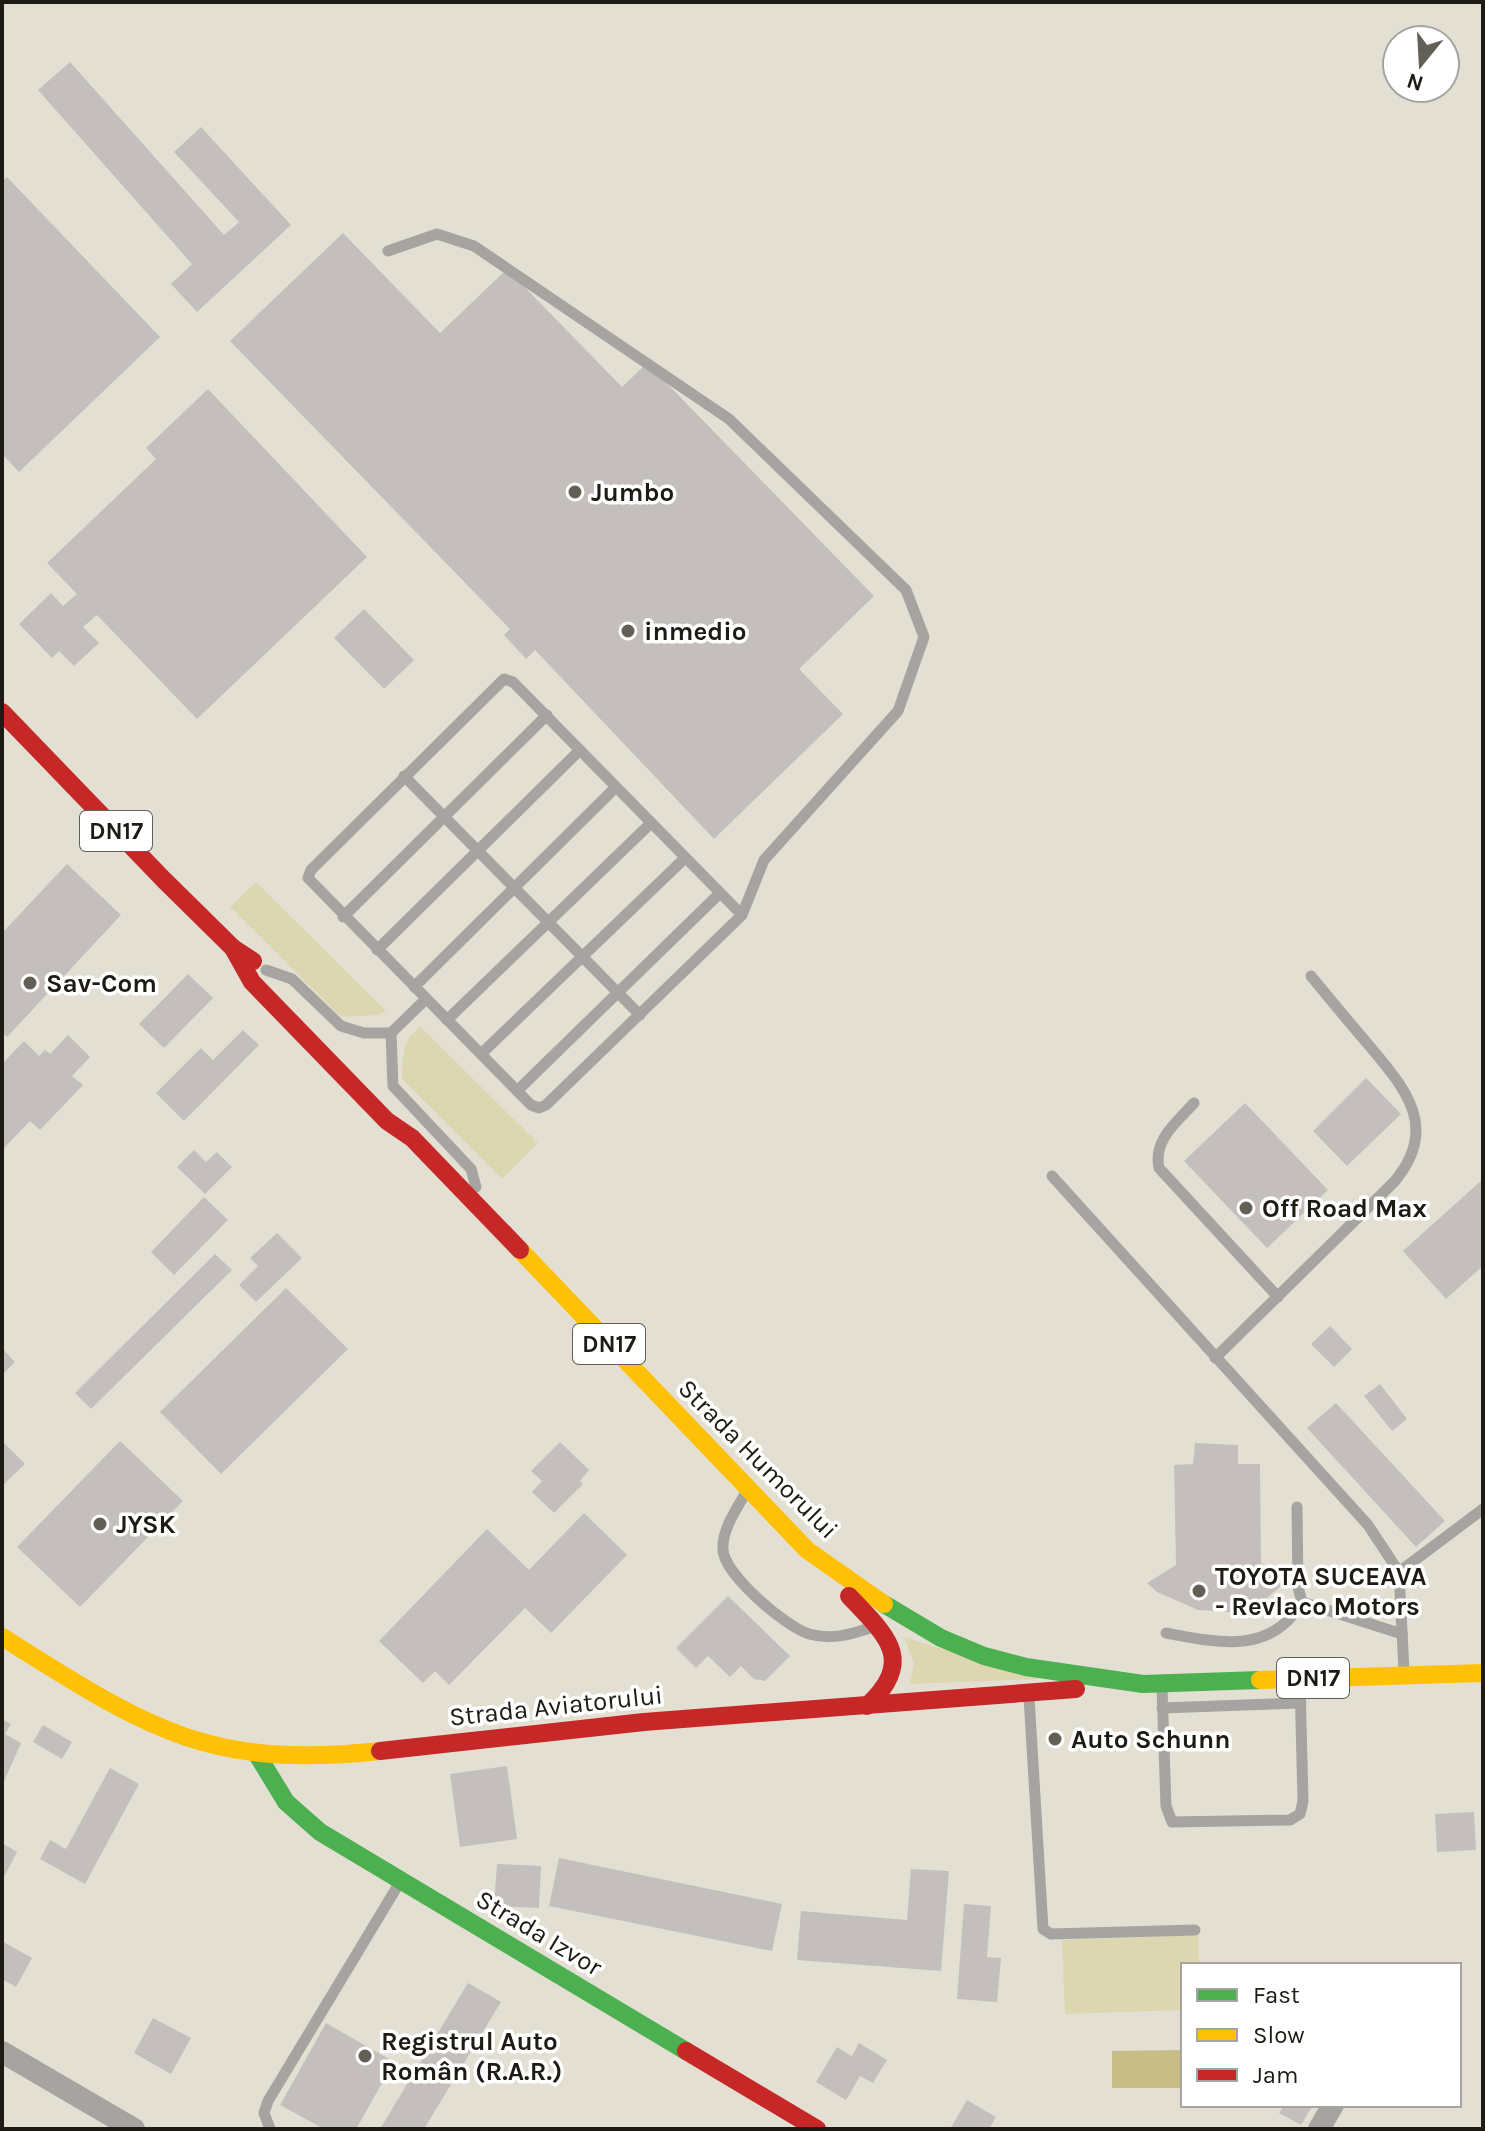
<svg xmlns="http://www.w3.org/2000/svg" width="1485" height="2131" font-family="Karla,sans-serif">
<style>
.green{fill:#dcd6b1}
.water{fill:#c8bd86}
.building{fill:#c4bfbd}
.lines{fill:none;stroke-linecap:round;stroke-linejoin:round}
.lane{stroke:#a6a4a0;stroke-width:11}
.street{stroke:#a6a4a0;stroke-width:22}
.fast{stroke:#4caf50;stroke-width:18}
.slow{stroke:#ffc107;stroke-width:18}
.jam{stroke:#c62828;stroke-width:18}
.poi-dot{fill:#626056;stroke:#fff;stroke-width:3}
.labels{text-anchor:middle;dominant-baseline:central;stroke-width:7;stroke-linejoin:round;paint-order:stroke}
.shield{fill:#fff;stroke:#615f5a;stroke-width:2}
.shield-label{font-size:24px;font-weight:bold;fill:#1d1b13}
.poi-label{font-size:26px;font-weight:bold;fill:#1d1b13;stroke:#fff;text-anchor:start}
.street-label{font-size:26px;fill:#1d1b13;stroke:#fff}
</style>
<rect width="100%" height="100%" fill="#e3e0d3"/>
<g class="green">
<path d="M256 882 386 1011 378 1015 341 1017 230 907Z"/>
<path d="M421 1027 538 1143 502 1179 402 1079C403 1057 401 1039 421 1027Z"/>
<path d="M904 1637 1038 1679 910 1684 914 1663Z"/>
<path d="M1198 1935 1199 1965H1183V2010L1065 2014 1062 1940Z"/>
</g>
<path class="water" d="M1183 2050V2088H1112V2051Z"/>
<g class="building">
<path d="M70 62 224 235 239 222 174 152 201 127 291 225 197 312 171 284 192 264 38 90Z"/>
<path d="M7 177 160 337 19 472 2 454V182Z"/>
<path d="M343 233 440 333 507 269 622 387 647 363 874 596 799 669 843 714 714 839 535 650 526 659 504 635 510 629 230 341Z"/>
<path d="M208 389 367 557 197 719 97 615 83 627 99 643 74 666 59 651 52 658 19 624 51 593 63 606 77 594 47 563 156 459 146 448Z"/>
<path d="M364 609 414 660 384 689 334 638Z"/>
<path d="M67 864 121 915 7 1037 2 1032V933Z"/>
<path d="M188 974 213 998 164 1048 139 1024Z"/>
<path d="M243 1030 259 1045 184 1121 156 1093 201 1048 213 1060Z"/>
<path d="M68 1035 90 1057 72 1076 83 1085 40 1130 30 1121 2 1150V1064L24 1041 39 1056 45 1050 50 1054Z"/>
<path d="M1366 1078 1401 1114 1347 1166 1313 1131Z"/>
<path d="M1245 1103 1328 1190 1267 1248 1184 1161Z"/>
<path d="M194 1150 206 1162 217 1152 232 1167 205 1194 177 1167Z"/>
<path d="M1483 1179V1266L1446 1299 1403 1251Z"/>
<path d="M204 1197 228 1220 174 1275 151 1252Z"/>
<path d="M277 1233 302 1258 256 1302 239 1285 258 1266 250 1258Z"/>
<path d="M215 1254 232 1270 91 1409 75 1393Z"/>
<path d="M286 1288 348 1349 221 1474 160 1412Z"/>
<path d="M1330 1326 1352 1349 1334 1367 1311 1344Z"/>
<path d="M2 1348 15 1362 2 1375Z"/>
<path d="M1380 1384 1407 1419 1392 1431 1364 1396Z"/>
<path d="M1336 1403 1445 1521 1416 1547 1307 1428Z"/>
<path d="M2 1441 25 1464 2 1486Z"/>
<path d="M120 1441 183 1501 80 1607 17 1547Z"/>
<path d="M560 1442 589 1470 580 1481 583 1484 554 1513 532 1492 542 1481 531 1471Z"/>
<path d="M1195 1443 1238 1445V1464H1260L1261 1563 1288 1580 1261 1603 1230 1612 1198 1610 1157 1592 1147 1583 1176 1565 1174 1465 1193 1464Z"/>
<path d="M584 1513 627 1555 551 1633 525 1608 449 1685 435 1671 423 1683 379 1641 487 1529 529 1570Z"/>
<path d="M728 1596 790 1656 765 1681 754 1679 741 1666 730 1677 708 1656 696 1668 676 1648Z"/>
<path d="M2 1719 11 1724 5 1734 21 1743 2 1786Z"/>
<path d="M43 1725 72 1742 62 1759 33 1742Z"/>
<path d="M507 1766 517 1839 460 1847 450 1774Z"/>
<path d="M110 1768 139 1784 85 1884 40 1859 50 1840 66 1849Z"/>
<path d="M1474 1812 1476 1850 1437 1852 1435 1814Z"/>
<path d="M2 1843 17 1852 2 1881Z"/>
<path d="M559 1858 782 1904 772 1951 549 1906Z"/>
<path d="M497 1864 541 1866 539 1908 494 1906Z"/>
<path d="M911 1869 949 1871 941 1971 797 1960 801 1911 907 1920Z"/>
<path d="M964 1904 991 1906 987 1957 1001 1958 997 2002 957 1999Z"/>
<path d="M2 1941 32 1958 16 1987 2 1979Z"/>
<path d="M468 1983 501 2002 424 2129H380Z"/>
<path d="M153 2018 191 2038 171 2074 134 2053Z"/>
<path d="M326 2023 394 2062 356 2129H324L280 2105Z"/>
<path d="M859 2043 887 2060 873 2083 860 2076 846 2100 816 2082 837 2047 852 2056Z"/>
<path d="M967 2100 996 2117 989 2129H950Z"/>
<path d="M1284 2105H1313L1301 2125 1279 2113Z"/>
</g>
<g class="lines">
<g class="lane">
<path d="M388 251 437 234 474 246 729 419 906 590 924 637 898 711 764 860 742 915 546 1105 539 1108 531 1105 308 878 311 870 504 679 513 682 742 915"/>
<path d="M404 776 640 1015"/>
<path d="M343 917 547 715"/>
<path d="M377 950 580 750"/>
<path d="M266 970 292 979 341 1026 364 1033H391L393 1086 471 1169 476 1187"/>
<path d="M414 987 616 787"/>
<path d="M447 1020 651 823"/>
<path d="M391 1033 426 999"/>
<path d="M481 1054 685 858"/>
<path d="M517 1091 720 893"/>
<path d="M1194 1103C1176 1123 1153 1140 1159 1168L1278 1297"/>
<path d="M1052 1176 1368 1525 1399 1572 1404 1671"/>
<path d="M1215 1358 1394 1182C1441 1127 1404 1087 1367 1043 1348 1021 1330 999 1311 976"/>
<path d="M746 1492C737 1509 722 1529 723 1549 723 1574 786 1627 809 1634 831 1640 849 1635 870 1628"/>
<path d="M1399 1572 1483 1509"/>
<path d="M1302 1602 1402 1634"/>
<path d="M1166 1633C1219 1643 1271 1655 1302 1602L1298 1587 1297 1507"/>
<path d="M1162 1688 1166 1806 1172 1822 1290 1820 1300 1814 1303 1801 1300 1682"/>
<path d="M1029 1697 1043 1929 1051 1934 1195 1930"/>
<path d="M1162 1708 1301 1703"/>
<path d="M270 2129 264 2113 268 2101 400 1882"/>
</g>
<g class="street">
<path d="M2 2052 134 2129"/>
<path d="M1319 2129 1333 2105"/>
</g>
<g class="fast">
<path d="M884 1604 941 1638 984 1656 1026 1667 1143 1684 1260 1680"/>
<path d="M258 1756 286 1802 320 1832 686 2051"/>
</g>
<g class="slow">
<path d="M520 1250 807 1550 884 1604"/>
<path d="M2 1637C144 1726 206 1770 380 1751"/>
<path d="M1260 1680 1483 1673"/>
</g>
<g class="jam">
<path d="M2 712 164 880 233 948 253 961"/>
<path d="M233 948 252 982 387 1121 412 1138 520 1250"/>
<path d="M849 1596C887 1636 916 1660 867 1706"/>
<path d="M380 1751 644 1722 1076 1689"/>
<path d="M686 2051 817 2129"/>
</g>
</g>
<g class="poi-dot">
<circle cx="575" cy="492" r="8"/>
<circle cx="628" cy="631" r="8"/>
<circle cx="30" cy="983" r="8"/>
<circle cx="1246" cy="1208" r="8"/>
<circle cx="100" cy="1524" r="8"/>
<circle cx="1199" cy="1591" r="8"/>
<circle cx="1055" cy="1739" r="8"/>
<circle cx="365" cy="2056" r="8"/>
</g>
<g class="labels">
<g class="shield">
<rect x="80" y="811" width="72" height="40" rx="6"/>
<rect x="573" y="1324" width="72" height="40" rx="6"/>
<rect x="1277" y="1658" width="72" height="40" rx="6"/>
</g>
<g class="shield-label">
<text x="116" y="831">DN17</text>
<text x="609" y="1344">DN17</text>
<text x="1313" y="1678">DN17</text>
</g>
<g class="poi-label">
<text x="591" y="492">Jumbo</text>
<text x="644" y="631">inmedio</text>
<text x="46" y="983">Sav-Com</text>
<text x="1262" y="1208">Off Road Max</text>
<text x="116" y="1524">JYSK</text>
<text x="1215" y="1576">TOYOTA SUCEAVA<tspan x="1215" dy="30">- Revlaco Motors</tspan></text>
<text x="1071" y="1739">Auto Schunn</text>
<text x="381" y="2041">Registrul Auto<tspan x="381" dy="30">Român (R.A.R.)</tspan></text>
</g>
<g class="street-label">
<text transform="translate(758 1459) rotate(45)">Strada Humorului</text>
<text transform="translate(556 1706) rotate(-6)">Strada Aviatorului</text>
<text transform="translate(539 1933) rotate(31)">Strada Izvor</text>
</g>
</g>
<rect width="1485" height="2131" fill="none" stroke="#1d1b13" stroke-width="8"/>
<rect x="1181" y="1963" width="280" height="144" fill="#ffffff" stroke="#a5a4a1" stroke-width="2"/>
<rect x="1197" y="1989" width="40" height="12" fill="#4caf50" stroke="#a5a4a1" stroke-width="2"/>
<text x="1253" y="2003" font-size="24" fill="#1d1b13">Fast</text>
<rect x="1197" y="2029" width="40" height="12" fill="#ffc107" stroke="#a5a4a1" stroke-width="2"/>
<text x="1253" y="2043" font-size="24" fill="#1d1b13">Slow</text>
<rect x="1197" y="2069" width="40" height="12" fill="#c62828" stroke="#a5a4a1" stroke-width="2"/>
<text x="1253" y="2083" font-size="24" fill="#1d1b13">Jam</text>
<g transform="translate(1421 64) rotate(198)"><circle r="38" fill="#ffffff" stroke="#a5a4a1" stroke-width="2"/>
<path d="M0-6L14 30L0 20L-14 30Z" fill="#626056"/>
<text y="-12" font-size="22" font-weight="bold" text-anchor="middle" fill="#1d1b13">N</text>
</g>
</svg>
